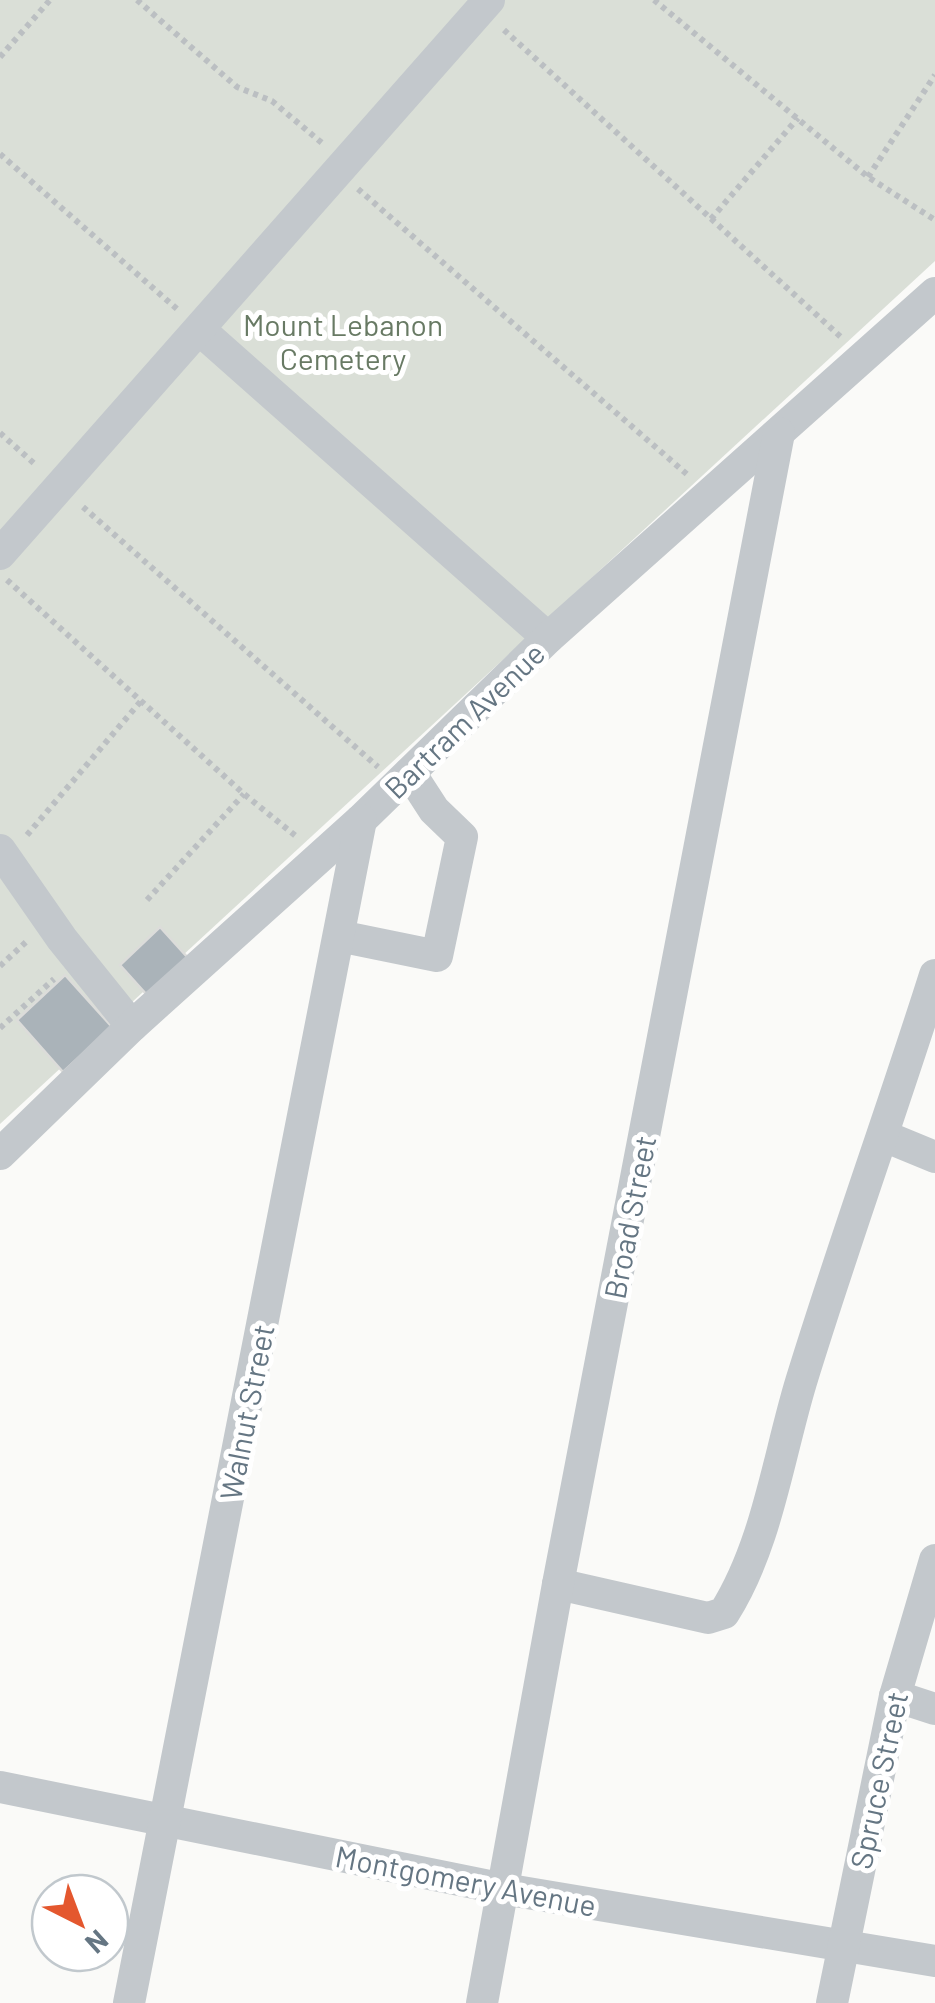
<svg xmlns="http://www.w3.org/2000/svg" width="935" height="2003" font-family="Barlow,sans-serif">
<style>
.green{fill:#dadfd7}
.building{fill:#aab3b9;stroke:#dcdcda;stroke-width:2.5}
.lines{fill:none;stroke-linecap:round;stroke-linejoin:round}
.path{stroke:#bbbfc2;stroke-width:6;stroke-dasharray:5 5;stroke-linecap:butt}
.minor{stroke:#c3c8cc;stroke-width:32}
.labels{text-anchor:middle;dominant-baseline:central;stroke-width:10;stroke-linejoin:round;paint-order:stroke}
.park-label{font-size:30px;fill:#687a64;stroke:#fff}
.street-label{font-size:30px;fill:#657683;stroke:#fff}
</style>
<rect width="100%" height="100%" fill="#fafaf8"/>
<path class="green" d="M0 0H935V261L0 1124Z"/>
<g class="building">
<path d="M160 927 188 958 147 995 120 965Z"/>
<path d="M65 975 112 1027 63 1072 17 1020Z"/>
</g>
<g class="lines">
<g class="path">
<path d="M137 0 237 87 272 101 322 143"/>
<path d="M654 0 868 177 935 220"/>
<path d="M504 30 842 338"/>
<path d="M0 57 50 0"/>
<path d="M0 154 177 309"/>
<path d="M868 177 935 75"/>
<path d="M358 189 689 476"/>
<path d="M711 219 798 118"/>
<path d="M0 433 37 466"/>
<path d="M83 507 378 767"/>
<path d="M7 580 244 794 297 837"/>
<path d="M27 835 141 701"/>
<path d="M147 900 244 794"/>
<path d="M0 966 26 942"/>
<path d="M0 1028 54 979"/>
</g>
<g class="minor">
<path d="M200 330 548 638"/>
<path d="M0 554 489 0"/>
<path d="M0 850 62 939 132 1026"/>
<path d="M339 936 437 956 462 837 434 810 410 773"/>
<path d="M884 1136 935 1157"/>
<path d="M0 1154 132 1026 361 820 548 638 935 293"/>
<path d="M558 1584 708 1618 724 1613C767 1545 778 1458 801 1382 843 1245 892 1111 935 975"/>
<path d="M895 1696 935 1709"/>
<path d="M0 1787 504 1889 935 1961"/>
<path d="M129 2003 361 820"/>
<path d="M482 2003 558 1584 779 433"/>
<path d="M832 2003 895 1696 935 1560"/>
</g>
</g>
<g class="labels">
<g class="park-label">
<text x="343" y="324">Mount Lebanon<tspan x="343" dy="34">Cemetery</tspan></text>
</g>
<g class="street-label">
<text transform="translate(464 720) rotate(-44)">Bartram Avenue</text>
<text transform="translate(629 1217) rotate(-79)">Broad Street</text>
<text transform="translate(246 1412) rotate(-79)">Walnut Street</text>
<text transform="translate(878 1780) rotate(-78)">Spruce Street</text>
<text transform="translate(466 1880) rotate(11)">Montgomery Avenue</text>
</g>
</g>
<g transform="translate(80 1923) rotate(138)"><circle r="48" fill="#ffffff" stroke="#c1c8cd" stroke-width="2.5"/>
<path d="M0-8L18 38L0 25L-18 38Z" fill="#e4572e"/>
<text y="-15" font-size="28" font-weight="bold" text-anchor="middle" fill="#657683">N</text>
</g>
</svg>
